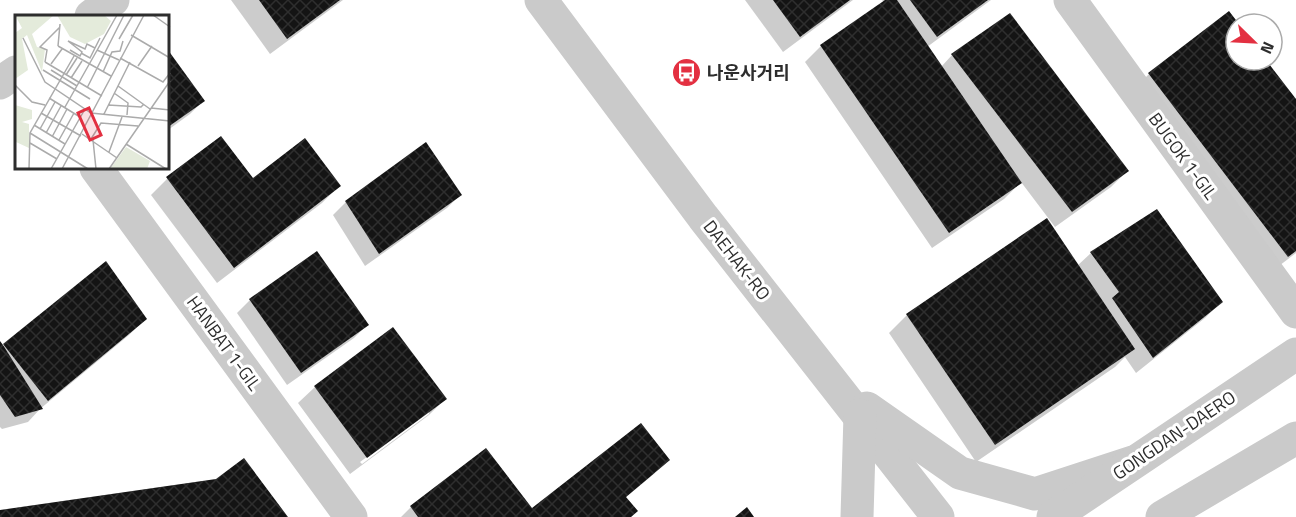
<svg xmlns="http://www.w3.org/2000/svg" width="1296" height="517" font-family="'Titillium Web','Noto Sans KR',sans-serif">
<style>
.shadow{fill:#0003;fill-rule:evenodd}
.building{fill:url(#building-cross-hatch)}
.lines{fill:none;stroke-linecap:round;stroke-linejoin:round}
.minor{stroke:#cacaca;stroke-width:33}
.tertiary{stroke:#cacaca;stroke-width:33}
.labels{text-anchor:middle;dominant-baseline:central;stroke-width:6;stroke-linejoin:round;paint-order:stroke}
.poi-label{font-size:18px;font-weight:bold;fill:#2d2d2d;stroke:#fff;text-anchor:start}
.street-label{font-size:18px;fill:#2d2d2d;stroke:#fff}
.inset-road{fill:none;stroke:#ababab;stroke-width:1.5}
.view{fill:#e33041;fill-opacity:0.15;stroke:#e33041;stroke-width:3}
.inset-edge{fill:none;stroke:#2d2d2d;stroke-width:3}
</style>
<defs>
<pattern id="building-cross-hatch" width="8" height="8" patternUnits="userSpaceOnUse" patternTransform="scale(1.5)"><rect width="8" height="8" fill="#141414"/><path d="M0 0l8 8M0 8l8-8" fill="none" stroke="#2e2e2e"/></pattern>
</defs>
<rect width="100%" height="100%" fill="#fff"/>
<g class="shadow">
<path d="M231 0H343L270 54Z"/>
<path d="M745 0H853L783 52Z"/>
<path d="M882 0H991L927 47 941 67 952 55 1009 15 1127 171 1111 187 1055 227 1021 182 1004 199 932 248 805 62 821 46 884 2Z"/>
<path d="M1229 13 1237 24 1236 60H1264L1296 102V253L1271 272 1133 90 1149 74Z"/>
<path d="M168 52 203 101 190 114 168 130Z"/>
<path d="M221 138 252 180 339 186 322 203 217 283 151 195 167 179Z"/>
<path d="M460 195 447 208 365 266 333 215 346 202Z"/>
<path d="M1156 211 1221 302 1205 318 1136 373 1125 357 1115 367 976 462 889 333 907 315 1077 266 1091 253Z"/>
<path d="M316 253 367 325 354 338 287 385 237 313 250 300Z"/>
<path d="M106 263 145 319 129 335 40 409 28 422 2 429 0 427V344L2 347Z"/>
<path d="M315 387 445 399 429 415 350 474 298 403ZM429 411V414L362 464 360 462Z"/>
<path d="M486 450 532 511 655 473 625 498 630 517H401L411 507Z"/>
</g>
<g class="building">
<path d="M259 0H340L287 39Z"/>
<path d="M773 0H850L800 37Z"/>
<path d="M885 0H897L1022 183 949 233 820 45Z"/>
<path d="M910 0H988L937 37Z"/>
<path d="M1229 11 1239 24H1236V60H1266L1296 99V251L1288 257 1148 73Z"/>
<path d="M1010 13 1129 171 1072 212 951 54Z"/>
<path d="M168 50 205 101 168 127Z"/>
<path d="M221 136 253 178 305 138 341 186 234 268 166 177Z"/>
<path d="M426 142 462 195 379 254 345 201Z"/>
<path d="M1157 209 1223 302 1153 358 1112 298 1119 292 1090 252Z"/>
<path d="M1047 218 1135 349 995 445 906 314Z"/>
<path d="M317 251 369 325 301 373 249 299Z"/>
<path d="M106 261 147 319 48 401 3 344Z"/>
<path d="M393 327 447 399 367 458 314 386Z"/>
<path d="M0 341 3 345 43 409 15 417 0 395Z"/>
<path d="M641 423 670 460 626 497 638 511 631 517H418L410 506 486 448 532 508Z"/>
<path d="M244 458 288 517H0V510L216 479Z"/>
<path d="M747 507 754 517H735Z"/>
</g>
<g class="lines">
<g class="minor">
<path d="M1070 0 1296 312"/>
<path d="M91 16 113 0"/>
<path d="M0 83 16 72"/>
<path d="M96 168 351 517"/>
</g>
<g class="tertiary">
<path d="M541 0 703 217 938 517"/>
<path d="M867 408 960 473 1035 494 1133 462"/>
<path d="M857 517 860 415"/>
<path d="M1053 517 1296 354"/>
<path d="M1162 517 1296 438"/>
</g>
</g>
<defs>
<symbol id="bus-disc" viewBox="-11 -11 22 22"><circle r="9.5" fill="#e33041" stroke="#fff"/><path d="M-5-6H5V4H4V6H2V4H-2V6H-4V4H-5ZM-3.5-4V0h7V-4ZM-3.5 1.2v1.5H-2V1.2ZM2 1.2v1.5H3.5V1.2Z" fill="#fff"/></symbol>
</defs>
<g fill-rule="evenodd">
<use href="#bus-disc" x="670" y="56" width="33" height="33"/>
</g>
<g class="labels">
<g class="poi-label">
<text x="707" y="72">나운사거리</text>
</g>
<g class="street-label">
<text transform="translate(1183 156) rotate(54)">BUGOK 1-GIL</text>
<text transform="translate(737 260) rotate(52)">DAEHAK-RO</text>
<text transform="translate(224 343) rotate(54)">HANBAT 1-GIL</text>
<text transform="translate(1174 435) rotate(-34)">GONGDAN-DAERO</text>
</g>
</g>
<g transform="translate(15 15)">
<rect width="154" height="154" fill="#fff"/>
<path d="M0 0H39L17 19 22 32 30 34 27 57 12 20 7 24 13 55 0 64V18L7 13ZM42 0H89L96 6 89 19 70 29 55 22ZM0 90 17 95V104L7 107 14 109V133L1 127ZM111 132 135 146 132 154H95Z" fill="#e4ebdb"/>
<path class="inset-road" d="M138 0 155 12M116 20 155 43M8 23 30 67 76 98 155 106M104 24 118 0M43 31 96 61M43 31 45 9M55 35 65 41 67 37 53 26 70 34 72 29 80 33M82 35 104 45M66 38 75 43 85 23M105 43 148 67 155 58M30 47 87 81M30 47 32 35 25 32 45 12M36 49 47 34M123 51 137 31M28 55 75 84M36 55 62 71M88 57 97 37 105 36 108 26M51 60 62 43M56 63 67 46M0 70 17 87 30 90M103 71 135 94M72 73 109 0M99 78 113 88 112 100M34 83 65 102M93 90 126 92 129 89M50 92 102 0M136 93 155 95M26 98 66 121M89 99 115 47M19 110 50 129M25 114 40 87M15 118 73 154M31 118 46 91M67 119 102 143M37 122 52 94M76 124 86 108 123 111M44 125 59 98M78 125 81 154M15 128 42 144M111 129 151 154M94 137 107 102M14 154 15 118 59 41M36 154 70 94M47 154 129 0M94 154 155 66"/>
<path class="view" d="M74 93 86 120 75 125 63 98Z"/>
<rect width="154" height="154" class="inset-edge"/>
</g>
<g transform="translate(1254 42) rotate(114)"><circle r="28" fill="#ffffff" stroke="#ababab" stroke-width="1.5"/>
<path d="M0-4.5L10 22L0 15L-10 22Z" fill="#e33041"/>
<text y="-9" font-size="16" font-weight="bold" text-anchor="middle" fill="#2d2d2d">N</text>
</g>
</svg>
